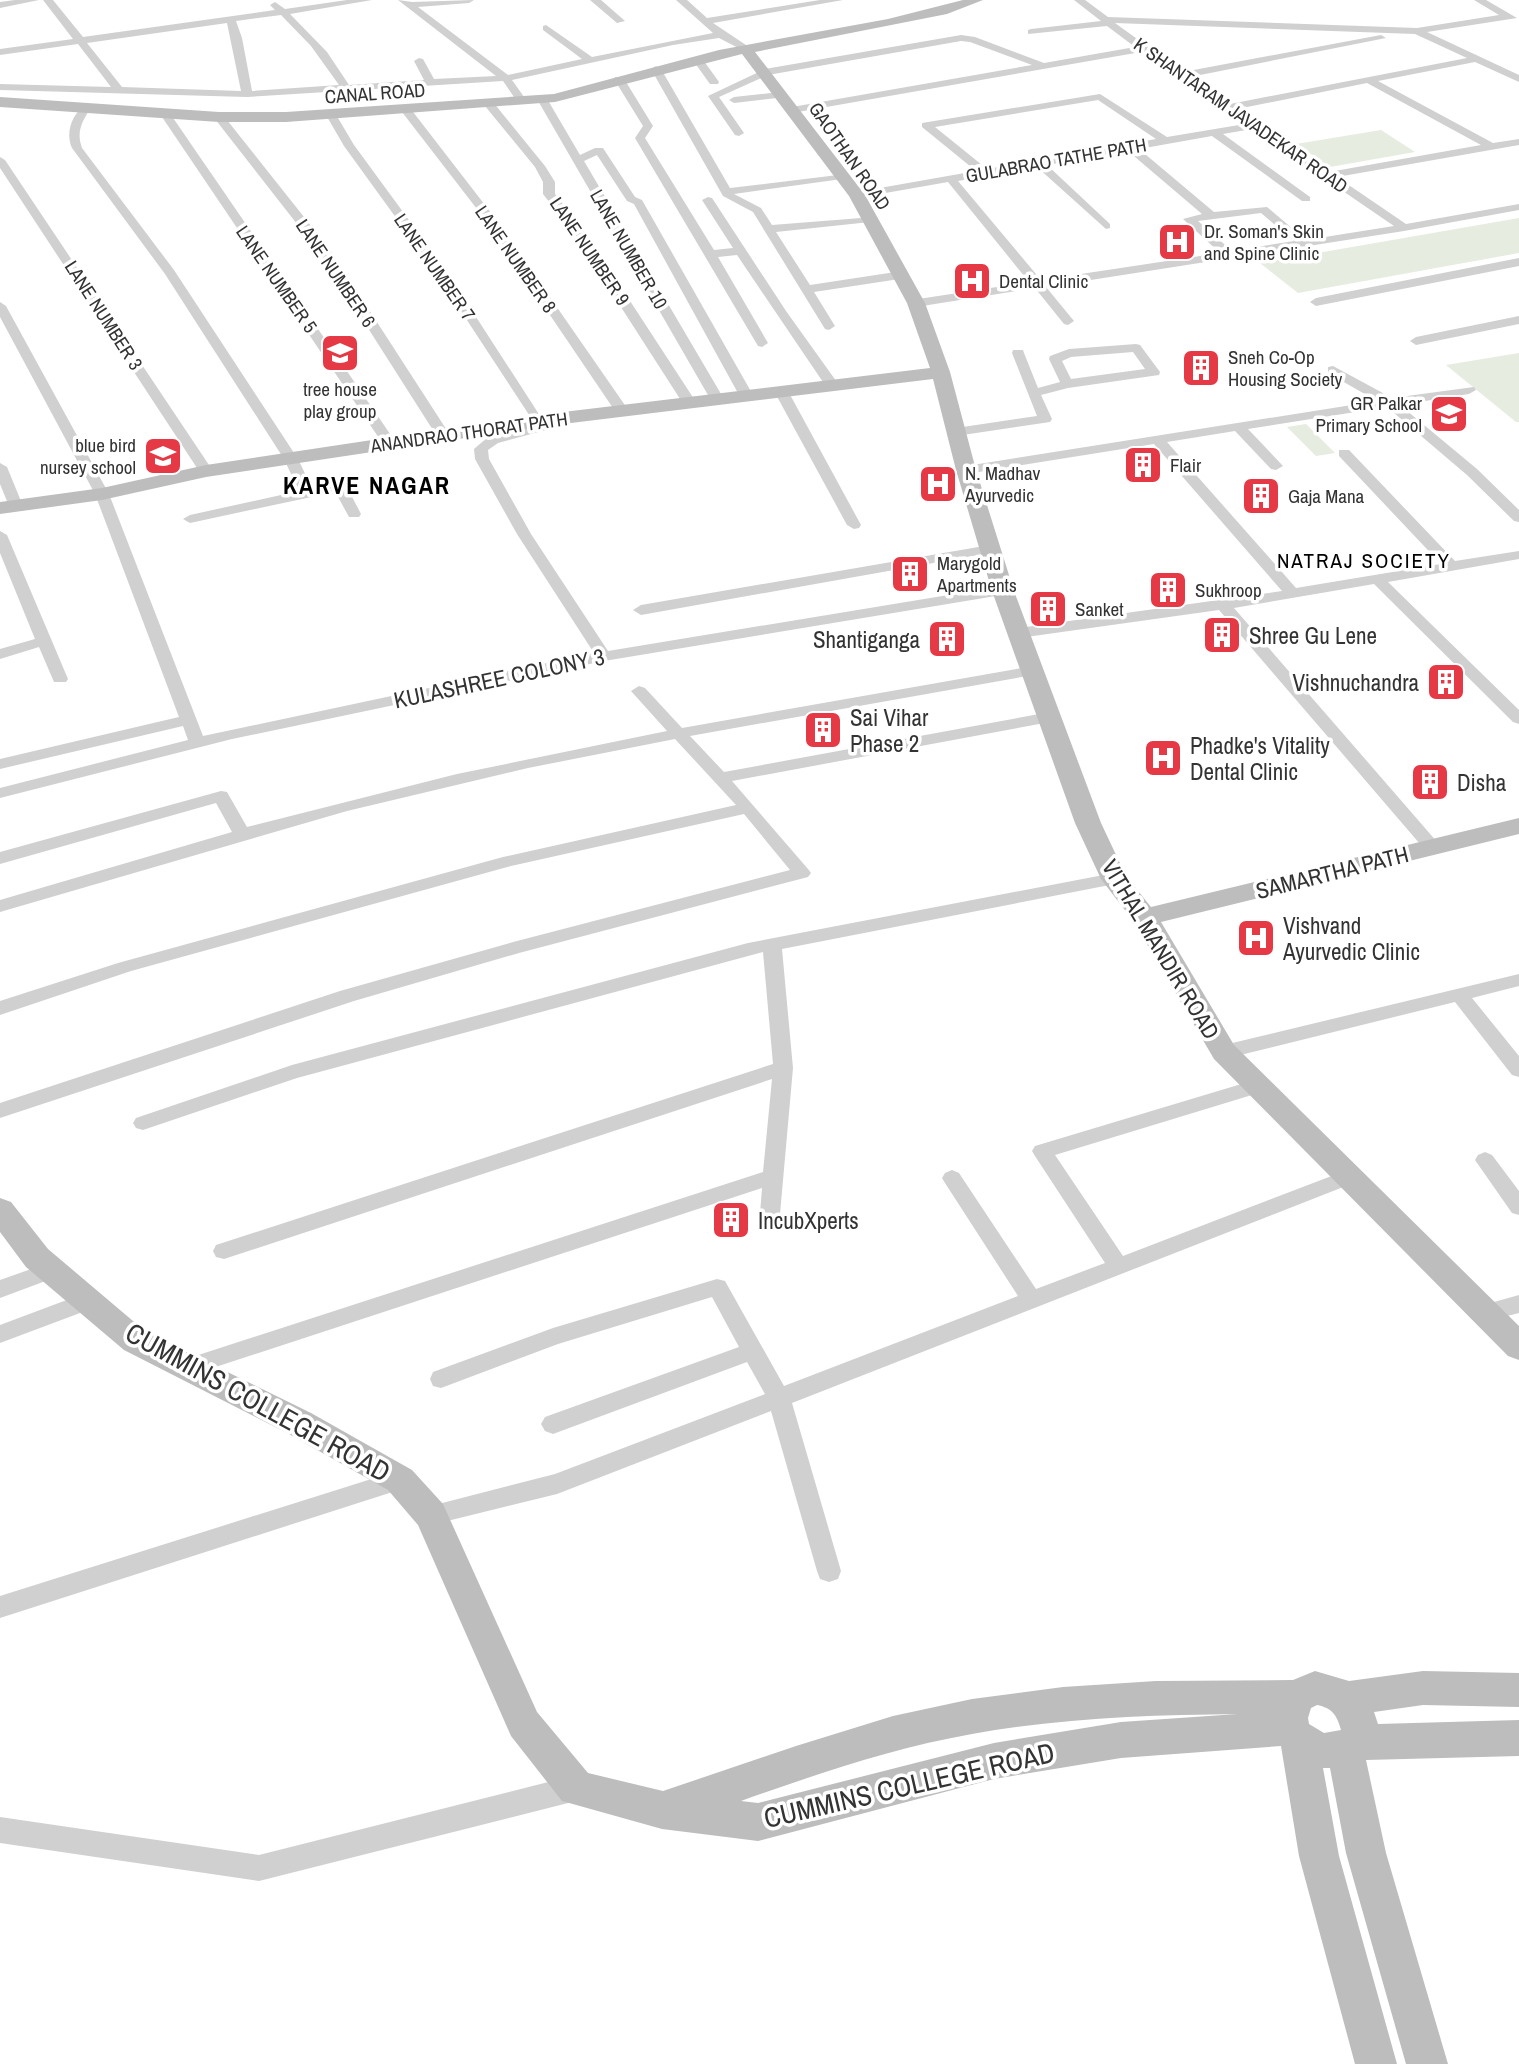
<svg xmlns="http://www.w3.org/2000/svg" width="1519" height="2064" font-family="'Archivo Narrow',sans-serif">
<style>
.green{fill:#e6ecdf}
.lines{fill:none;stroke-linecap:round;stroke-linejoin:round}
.street{fill:#d0d0d0;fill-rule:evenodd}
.secondary{fill:#bdbdbd;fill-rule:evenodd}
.labels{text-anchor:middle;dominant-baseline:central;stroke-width:7;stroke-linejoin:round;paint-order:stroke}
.far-street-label{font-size:19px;fill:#333;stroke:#fff}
.far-poi-label{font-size:19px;fill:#333;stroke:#fff;text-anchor:start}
.far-neighbourhood-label{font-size:21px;letter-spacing:2px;fill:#000;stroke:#fff}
.poi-label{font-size:23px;fill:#333;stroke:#fff;text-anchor:start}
.street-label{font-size:23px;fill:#333;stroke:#fff}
.far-district-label{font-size:24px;font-weight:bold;letter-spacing:2px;fill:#000;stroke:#fff}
.near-street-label{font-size:28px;fill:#333;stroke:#fff}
</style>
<rect width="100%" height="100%" fill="#fff"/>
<g class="green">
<path d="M1381 130 1415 152 1330 167 1296 144Z"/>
<path d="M1519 218V253L1298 293 1260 263Z"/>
<path d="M1519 353V422H1516L1446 365Z"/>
<path d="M1306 424 1335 453 1316 456 1287 427Z"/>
</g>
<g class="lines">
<g class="street">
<path d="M15 0H39L0 8V2Z"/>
<path d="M43 0H53L83 37 275 10 270 5 275 2 285 9 347 0H372L290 14 327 52 349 85 424 80 414 61 419 58 423 59 434 79 496 76 398 0 412 2 474 0 469 3 418 7 508 75 582 59 543 30V26L546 25 592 57 713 33 676 0H687L707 18 820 0H843L713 23 749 47 751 49 746 52 719 38 673 45 512 80 527 101 522 104 518 103 503 81 247 97 0 90V84L111 87 78 44 0 55V49L73 39ZM281 15 311 46 339 85 252 91 242 38 236 21ZM227 23 241 91 122 87 87 43Z"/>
<path d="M590 0H601L625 21 617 23Z"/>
<path d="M1074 0H1085L1108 17 1417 28 1499 15 1474 0H1486L1517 18 1427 32 1519 75V82L1475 62 1378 81 1493 143 1519 139V145L1337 177 1406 224 1519 204V210L1404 231 1046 287 1074 321 1068 325 1064 324 1035 288 916 307 910 303 912 300 1029 282 948 182 857 198 851 195 857 192 976 171 922 127V123L1100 94 1167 137 1245 124 1141 52 792 113 787 110 792 107 1032 65 970 42 961 41 768 75 719 97 744 133 739 136 735 135 708 96 765 69 961 35 975 37 1044 63 1135 47 1107 26 1028 34V30L1031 29 1101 21ZM1115 23 1415 34 1467 58 1230 104 1190 77 1386 38 1381 35 1183 72ZM1367 83 1481 145 1329 172 1237 109ZM1098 100 1156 139 987 169 935 127ZM1252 129 1394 226 1306 240 1267 207 1214 212 1139 149 1212 136 1302 201H1310V197L1223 134ZM1128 151 1202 214 1183 219 1220 253 1041 280 958 181 1037 167 1106 229 1110 228V224L1047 165ZM1261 213 1294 241 1232 251 1198 221Z"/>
<path d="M693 57H701L719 82 718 84H710L692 59Z"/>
<path d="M656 66 661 69 730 188 846 174V178L842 179 734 194 761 208 772 225 874 217 876 219 870 222 776 232 810 285 902 271 906 272V278L814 292 835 326 829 330 825 329 753 212 723 196 651 69Z"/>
<path d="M615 77H623L653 126 645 138 714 250 733 248 702 200 708 197 712 198 786 311 839 385 837 388H827L737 255 718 257 768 343 762 347 758 346 635 138 643 126 614 79Z"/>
<path d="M781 92 786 95 785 97 734 103 729 100 734 97Z"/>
<path d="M538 97H546L580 155 595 148H603L635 197 642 200 753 395 751 398H741L739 395 634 204 627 201 597 155 584 161 724 399 717 403 712 402 537 99Z"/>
<path d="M485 102H493L545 166 555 182V194L585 232 696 402 694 405 689 406 682 402 574 234 543 194V182L535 167 485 106Z"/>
<path d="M86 105 91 108C82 121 76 132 82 148L174 270 298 459 312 488 330 485 348 489 361 514 359 517H349L337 495 330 493 190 523 183 519 190 515 299 491 284 459 165 274 72 148C65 133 72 113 86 105Z"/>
<path d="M402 108H410L495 218 629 411 627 414H617L487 222 402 112Z"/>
<path d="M161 112H169L397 444 395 447H385L160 114Z"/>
<path d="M331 112 335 113 354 145 447 272 544 422 552 420 559 424 557 427 498 443 488 450 489 459 531 534 608 651 1003 586 1011 591 1008 594 604 661 232 739 0 798V788L188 740 183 726 0 769V759L179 717 95 494 0 317V302L6 306 109 494 203 736 594 653 517 534 475 459 474 449 488 437 535 424 436 273 344 146 326 115Z"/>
<path d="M215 115H223L331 251 450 435 448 438H438L322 256 215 119Z"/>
<path d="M0 157 5 160 213 471 211 474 206 475 199 471 0 168Z"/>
<path d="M1519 258V266L1316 306 1310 302 1316 298Z"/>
<path d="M1519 316V324L1416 345 1410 341 1416 337Z"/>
<path d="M1136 344 1140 345 1160 372 1159 375 1068 388 1041 395 1052 419 1050 422 956 436 949 432 956 428 1037 416 1012 353 1013 350H1023L1024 353 1038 388 1060 382 1049 359 1050 356 1069 349ZM1133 352 1145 369 1071 379 1062 361 1071 357Z"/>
<path d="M1333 366 1392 398 1474 387 1476 390 1469 394 1400 405 1477 469 1519 510V522L1514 521 1467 475 1387 407 1248 429 1283 466 1276 470 1271 469 1235 431 1167 442 1296 588 1441 564 1339 456V450H1349L1455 561 1519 551V559L1388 582 1519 710V724L1513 722 1374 584 1234 608 1438 843 1441 847 1432 853 1426 851 1219 610 1019 638 1011 633 1019 628 1282 591 1154 444 966 474 959 470 966 466 1377 401 1328 373V367Z"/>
<path d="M781 387 788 391 861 525 859 528 854 529 847 525 774 391Z"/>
<path d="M0 463 7 467 23 506 21 509H11L9 506 0 484Z"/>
<path d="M0 531 7 535 68 679 66 682H54L39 647 0 659V649L35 639 0 553Z"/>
<path d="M990 545 995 546 997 549 995 552 641 615 633 610 641 605Z"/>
<path d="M1033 666 1041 671 1039 674 690 736 724 772 1050 712 1058 717 1050 722 732 781 808 869 811 873 808 877 519 953 354 1001 0 1118V1103L340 991 517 941 790 870 744 814 511 866 131 971 0 1015V1001L118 963 503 857 736 805 675 739 528 768 347 811 0 912V900L232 832 216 803 0 864V852L221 791 227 792 247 827 457 774 667 731 631 691 639 686 645 688 682 728Z"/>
<path d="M1114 873 1120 875 1123 879 1120 883 782 949 793 1068 780 1214 777 1220 770 1222 763 1220 760 1214 762 1188 188 1376 180 1373 177 1367 180 1361 763 1172 772 1079 224 1259 216 1257 213 1251 216 1245 773 1064 763 952 297 1078 143 1130 136 1128 133 1123 136 1118 292 1065 748 943Z"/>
<path d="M1519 974V986L1472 998 1519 1056V1077L1512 1075 1455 1002 1224 1059 1217 1057 1214 1052 1217 1047 1224 1045Z"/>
<path d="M1258 1079 1265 1081 1268 1086 1265 1091 1055 1155 1123 1256 1342 1172 1349 1169 1356 1172 1359 1177 1356 1182 792 1403 841 1571 838 1579 829 1582 820 1579 817 1571 771 1411 557 1494 431 1525 423 1522 419 1515 423 1508 555 1474 765 1394 747 1362 553 1434 545 1431 541 1424 545 1417 739 1347 712 1297 558 1344 441 1388 433 1386 430 1379 433 1372 553 1328 717 1279 725 1281 784 1386 1018 1296 945 1183 942 1178 945 1173 952 1170 959 1173 1036 1289 1105 1263 1035 1156 1032 1151 1035 1146Z"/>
<path d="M1485 1152 1492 1155 1519 1191V1215L1512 1213 1475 1160 1478 1155Z"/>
<path d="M51 1262 59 1264 62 1270 59 1276 0 1298V1280Z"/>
<path d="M88 1292 96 1295 99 1301 96 1307 0 1343V1325Z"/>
<path d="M1519 1295V1313L1484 1322 1476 1319 1473 1313 1476 1307Z"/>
<path d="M400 1470 408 1473 412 1480 408 1487 0 1618V1596Z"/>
<path d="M576 1775 585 1779 589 1788 585 1797 576 1801 259 1881 0 1843V1817L259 1855Z"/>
</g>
<g class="secondary">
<path d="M963 0H983L947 14 755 52 865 195 925 303 950 372 976 470 1014 591 1101 823 1126 876 1151 907 1519 818V834L1161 922 1234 1045 1519 1326V1360L1508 1356 1214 1059 1134 922 1101 879 1075 823 992 591 956 470 933 379 538 427 206 477 102 500 0 514V502L102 488 206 465 538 415 930 368 907 303 849 196 742 54 555 102 286 122H219L0 107V97L219 112H286L554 94 719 50 888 19Z"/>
<path d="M0 1198 11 1202 48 1249 146 1332 311 1413 412 1470 443 1504 537 1712 588 1773 663 1791 796 1746 893 1716 972 1699 1063 1687 1156 1681 1293 1680 1315 1671 1349 1681 1423 1671 1519 1673V1707L1423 1705 1374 1712 1378 1724 1519 1720V1756L1366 1760 1386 1853 1448 2064H1406L1346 1853 1330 1768H1323L1339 1856 1397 2064H1355L1299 1856 1281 1746 1121 1758 994 1779 758 1841 662 1829 562 1801 511 1736 418 1525 388 1490 287 1433 124 1350 26 1267 0 1232ZM1317 1705C1332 1708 1337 1715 1341 1730L1324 1733 1309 1724 1308 1718 1311 1708ZM1238 1714 1121 1722 994 1743 758 1803 741 1801C817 1774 893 1748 972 1734 1060 1718 1149 1715 1238 1714Z"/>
</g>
</g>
<defs>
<symbol id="hospital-square" viewBox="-11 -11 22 22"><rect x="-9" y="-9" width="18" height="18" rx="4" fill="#e63946" stroke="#fff"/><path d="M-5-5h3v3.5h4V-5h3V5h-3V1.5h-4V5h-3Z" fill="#fff"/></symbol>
<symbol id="school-square" viewBox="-11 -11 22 22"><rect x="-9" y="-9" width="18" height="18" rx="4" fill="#e63946" stroke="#fff"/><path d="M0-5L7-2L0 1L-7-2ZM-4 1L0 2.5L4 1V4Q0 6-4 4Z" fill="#fff"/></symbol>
<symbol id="building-square" viewBox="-11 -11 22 22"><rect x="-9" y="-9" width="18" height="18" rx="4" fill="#e63946" stroke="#fff"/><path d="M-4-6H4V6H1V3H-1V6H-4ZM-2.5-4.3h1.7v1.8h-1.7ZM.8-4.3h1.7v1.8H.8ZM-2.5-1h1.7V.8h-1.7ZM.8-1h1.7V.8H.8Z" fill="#fff"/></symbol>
</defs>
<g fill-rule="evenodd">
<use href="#hospital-square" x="1155" y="220" width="44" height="44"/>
<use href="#hospital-square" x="950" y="259" width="44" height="44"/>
<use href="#school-square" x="318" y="331" width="44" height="44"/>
<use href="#building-square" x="1179" y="346" width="44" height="44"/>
<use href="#school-square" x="1427" y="392" width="44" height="44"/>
<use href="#school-square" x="141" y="434" width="44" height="44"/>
<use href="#building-square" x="1121" y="443" width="44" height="44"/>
<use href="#hospital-square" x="916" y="462" width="44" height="44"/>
<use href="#building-square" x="1239" y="474" width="44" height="44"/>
<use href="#building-square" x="888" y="552" width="44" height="44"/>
<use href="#building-square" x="1146" y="568" width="44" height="44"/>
<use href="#building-square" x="1026" y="587" width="44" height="44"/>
<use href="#building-square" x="1200" y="613" width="44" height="44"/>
<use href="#building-square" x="925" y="617" width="44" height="44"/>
<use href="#building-square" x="1424" y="660" width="44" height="44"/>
<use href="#building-square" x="801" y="708" width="44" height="44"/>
<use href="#hospital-square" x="1141" y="736" width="44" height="44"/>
<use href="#building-square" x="1408" y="760" width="44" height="44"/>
<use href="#hospital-square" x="1234" y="916" width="44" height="44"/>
<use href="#building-square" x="709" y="1198" width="44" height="44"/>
</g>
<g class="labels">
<g class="far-street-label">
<text transform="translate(375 93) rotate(-4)">CANAL ROAD</text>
<text transform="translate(1241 115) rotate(35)">K SHANTARAM JAVADEKAR ROAD</text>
<text transform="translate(850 156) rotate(55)">GAOTHAN ROAD</text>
<text transform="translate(1056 160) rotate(-10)">GULABRAO TATHE PATH</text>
<text transform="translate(629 249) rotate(60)">LANE NUMBER 10</text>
<text transform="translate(590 251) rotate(56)">LANE NUMBER 9</text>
<text transform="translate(516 259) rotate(55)">LANE NUMBER 8</text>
<text transform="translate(435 267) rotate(55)">LANE NUMBER 7</text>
<text transform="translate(336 273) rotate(56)">LANE NUMBER 6</text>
<text transform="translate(277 279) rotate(55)">LANE NUMBER 5</text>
<text transform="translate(104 315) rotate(57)">LANE NUMBER 3</text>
<text transform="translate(469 432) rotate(-8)">ANANDRAO THORAT PATH</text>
</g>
<g class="far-poi-label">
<text x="1204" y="231">Dr. Soman's Skin<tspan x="1204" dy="22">and Spine Clinic</tspan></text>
<text x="999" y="281">Dental Clinic</text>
<text x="1228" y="357">Sneh Co-Op<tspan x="1228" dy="22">Housing Society</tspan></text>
<text x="340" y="389" text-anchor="middle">tree house<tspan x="340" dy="22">play group</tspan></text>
<text x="1422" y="403" text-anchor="end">GR Palkar<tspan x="1422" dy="22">Primary School</tspan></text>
<text x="136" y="445" text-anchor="end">blue bird<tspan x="136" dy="22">nursey school</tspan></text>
<text x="1170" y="465">Flair</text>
<text x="965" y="473">N. Madhav<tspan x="965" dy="22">Ayurvedic</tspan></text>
<text x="1288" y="496">Gaja Mana</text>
<text x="937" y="563">Marygold<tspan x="937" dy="22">Apartments</tspan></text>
<text x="1195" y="590">Sukhroop</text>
<text x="1075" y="609">Sanket</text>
</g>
<g class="far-neighbourhood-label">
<text x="1364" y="560">NATRAJ SOCIETY</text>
</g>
<g class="poi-label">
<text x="1249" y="635">Shree Gu Lene</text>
<text x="920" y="639" text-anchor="end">Shantiganga</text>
<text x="1419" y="682" text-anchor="end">Vishnuchandra</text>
<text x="850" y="717">Sai Vihar<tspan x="850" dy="26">Phase 2</tspan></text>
<text x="1190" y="745">Phadke's Vitality<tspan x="1190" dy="26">Dental Clinic</tspan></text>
<text x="1457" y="782">Disha</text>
<text x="1283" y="925">Vishvand<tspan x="1283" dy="26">Ayurvedic Clinic</tspan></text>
<text x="758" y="1220">IncubXperts</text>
</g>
<g class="street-label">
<text transform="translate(499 678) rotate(-12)">KULASHREE COLONY 3</text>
<text transform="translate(1332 872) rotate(-14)">SAMARTHA PATH</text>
<text transform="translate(1161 949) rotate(59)">VITHAL MANDIR ROAD</text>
</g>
<g class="far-district-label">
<text x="367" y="485">KARVE NAGAR</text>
</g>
<g class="near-street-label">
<text transform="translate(258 1402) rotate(29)">CUMMINS COLLEGE ROAD</text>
<text transform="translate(909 1785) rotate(-13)">CUMMINS COLLEGE ROAD</text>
</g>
</g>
</svg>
